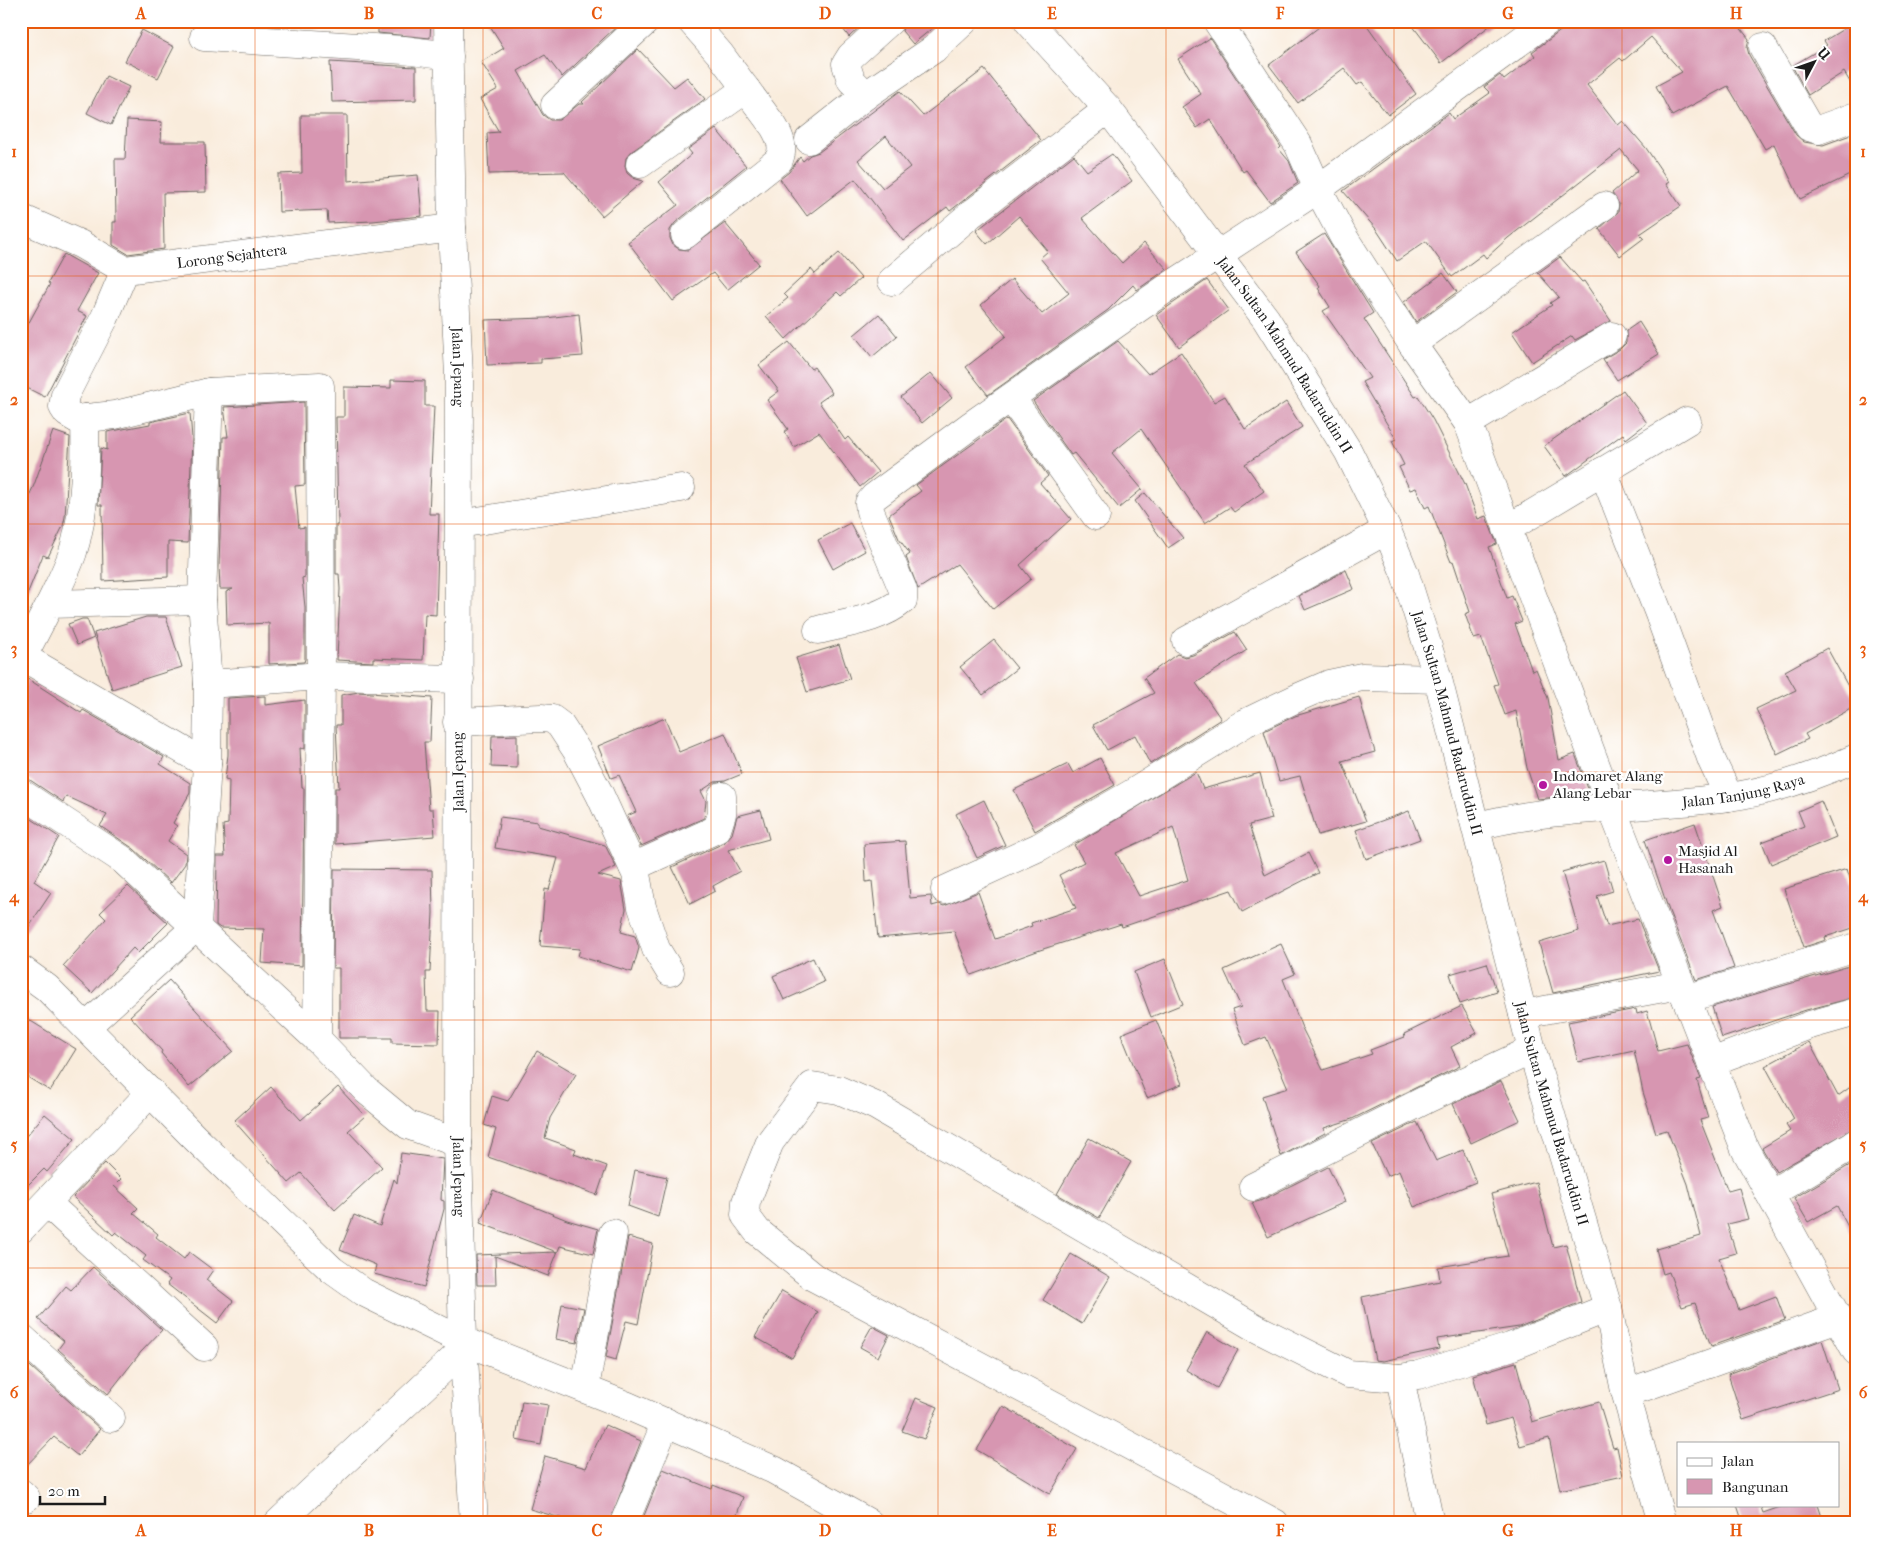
<svg xmlns="http://www.w3.org/2000/svg" width="1877" height="1544" font-family="'IM FELL French Canon',serif">
<style>
.building{fill:#d796b1;fill-rule:evenodd}
.lines{fill:none;stroke-linecap:round;stroke-linejoin:round}
.minor-casing{stroke:#69655f;stroke-width:29}
.highway-casing{stroke:#69655f;stroke-width:29}
.minor{stroke:#fff;stroke-width:28}
.highway{stroke:#fff;stroke-width:28}
.grid{fill:none;stroke:#e8590c;stroke-width:1;stroke-opacity:0.55}
.poi-dot{fill:#b5179e;stroke:#fff;stroke-width:2}
.labels{text-anchor:middle;dominant-baseline:central;stroke-width:5;stroke-linejoin:round;paint-order:stroke}
.street-label{font-size:15px;fill:#1c1c1c;stroke:#fff}
.poi-label{font-size:15px;fill:#1c1c1c;stroke:#fff;text-anchor:start}
.neatline{fill:none;stroke:#e8590c;stroke-width:2}
.grid-label{font-size:16px;text-anchor:middle;font-weight:bold;fill:#e8590c}
</style>
<rect width="100%" height="100%" fill="#fff"/>
<filter id="ink" filterUnits="userSpaceOnUse"><feTurbulence type="fractalNoise" baseFrequency=".02" numOctaves="2"/><feDisplacementMap in="SourceGraphic" scale="10" xChannelSelector="R" yChannelSelector="G"/><feConvolveMatrix kernelMatrix="1 2 1 2 8 2 1 2 1" color-interpolation-filters="sRGB"/></filter>
<filter id="wash" filterUnits="userSpaceOnUse"><feTurbulence type="fractalNoise" baseFrequency=".0096" numOctaves="4" result="noise"/><feDisplacementMap in="SourceGraphic" scale="20" xChannelSelector="R" yChannelSelector="G"/><feGaussianBlur stdDeviation="1.12" result="paint"/><feColorMatrix in="noise" values="0 0 0 0 0 0 0 0 0 0 0 0 0 0 0 0 0 1.4 0 .05"/><feComposite in="paint" operator="in"/></filter>
<g filter="url(#wash)">
<rect width="100%" height="100%" fill="#f9ecdc"/>
<g id="blocks">
<g class="building">
<path d="M378 21H431L430 38 378 33Z"/>
<path d="M487 21H612L617 26 562 77 545 55 518 71 543 115 550 120H559L579 104H584L582 102 638 49 674 87 687 77 705 99 631 152 626 158 625 166 627 173 633 178 643 181 602 216 564 172 489 174 487 133 499 132 480 99 498 89 481 62 504 48Z"/>
<path d="M837 21H866L849 37Z"/>
<path d="M905 21H941L913 44 902 31Z"/>
<path d="M1327 21H1364L1416 94 1388 115 1362 82 1357 85 1344 68 1298 103 1269 65Z"/>
<path d="M1409 21H1496L1441 63Z"/>
<path d="M1574 21H1735L1749 39 1747 47 1749 55 1796 135 1804 142 1823 145 1856 133V172L1800 199 1774 144 1765 149 1728 86 1672 116 1656 86 1682 72 1651 37 1623 61 1620 58 1587 85 1618 125 1623 121 1646 148 1669 182 1666 184 1681 206 1640 234 1644 238 1620 256 1599 229 1618 212 1619 204 1612 193 1638 170 1621 150 1508 238 1486 258 1483 254 1452 277 1426 241 1397 261 1376 229 1343 191 1449 113 1453 119 1490 93 1484 87 1500 75 1504 80 1535 56 1532 52Z"/>
<path d="M1850 25 1856 35V92L1844 72 1808 95 1792 66 1827 45 1824 41Z"/>
<path d="M142 30 174 47 158 78 125 61Z"/>
<path d="M1210 38 1281 147 1279 149 1289 161 1298 183 1270 202 1246 170 1243 172 1210 119 1197 128 1182 107 1201 94 1178 59Z"/>
<path d="M330 62 416 67V100L332 102Z"/>
<path d="M984 69 1041 140 950 211 947 207 903 241 855 179 807 216 780 179 789 172 800 157 803 161 810 155 819 152 900 91 923 116ZM886 136 910 167 883 188 858 160Z"/>
<path d="M106 76 129 87 111 125 87 113Z"/>
<path d="M301 115H347L348 181 418 175 422 216 373 221 328 223 327 210 279 212 278 174 302 173Z"/>
<path d="M127 120 162 122 161 142H205L206 192 163 193 164 249 128 254 113 245V222H116L115 159H125Z"/>
<path d="M716 129 746 166 675 223 670 230V238L673 245 679 249 688 250 725 223 759 264 727 290 713 273 673 301 628 242 678 205 659 182 692 154 688 149Z"/>
<path d="M1112 154 1132 181 1082 218 1122 263 1144 243 1167 269 1137 290 1133 285 1108 310 988 395 966 367 1006 336 981 305 1012 279 1042 314 1069 293 1040 258 1048 251 1019 216 987 244 976 231 1074 155 1087 171Z"/>
<path d="M1324 234 1373 313 1364 319 1415 397 1418 396 1433 420 1465 484 1478 519 1486 516 1497 544 1489 547 1507 598 1512 596 1522 621 1515 624 1532 671 1536 669 1548 698 1559 760 1575 754 1590 794 1537 799 1527 768 1516 711 1505 715 1494 685 1498 684 1481 637 1474 639 1465 614 1470 612 1453 561 1451 562 1429 506 1425 508 1416 488 1410 490 1399 467 1404 465 1392 441 1396 439 1362 382 1370 378 1323 311 1330 307 1318 288 1320 286 1296 252Z"/>
<path d="M839 253 861 278 841 296 837 292 786 339 766 316 788 298 784 294 811 269 815 274Z"/>
<path d="M64 254 98 273 77 311 87 316 45 397 21 385V337L50 284 48 283Z"/>
<path d="M1560 257 1582 282 1584 281 1611 321 1575 340 1572 336 1532 362 1512 332 1552 305 1550 303 1559 297 1538 273Z"/>
<path d="M1443 273 1457 292 1416 322 1404 302Z"/>
<path d="M1207 280 1229 310 1179 347 1156 315Z"/>
<path d="M579 314 583 356 541 359V363L487 365 485 320 546 318Z"/>
<path d="M879 314 897 336 872 357 854 335Z"/>
<path d="M1639 322 1659 354 1617 380 1603 359 1620 349 1626 343V331Z"/>
<path d="M1118 341 1148 374 1181 352 1214 402 1225 396 1245 429 1286 402 1302 427 1245 464 1264 491 1234 512 1230 507 1205 523 1141 429 1112 453 1142 489 1119 508 1074 453 1071 455 1033 401Z"/>
<path d="M789 342 811 369 814 367 832 393 819 402 845 440 848 437 878 472 860 487 819 432 794 447 784 432 788 429 767 400 779 391 759 365Z"/>
<path d="M931 373 952 398 922 423 901 397Z"/>
<path d="M391 380 425 381V406H434L429 514H439L436 615 425 614 423 660 373 658V662L337 660 340 589 339 574H336V525H338L336 417H344V387L391 388Z"/>
<path d="M1623 390 1647 423 1626 439 1623 434 1566 476 1544 446Z"/>
<path d="M304 402 305 485 295 486 299 528 305 527V577L302 578 305 607V659L304 662 269 664V623L227 625 226 592 233 589H220L219 566 223 437H228L224 407Z"/>
<path d="M190 413 192 438 188 543 168 542V577L103 581 102 505H98L101 448 107 450V432L150 424V422Z"/>
<path d="M1007 419 1048 476 1040 483 1071 519 1020 565 1031 579 993 609 957 564 918 589 906 557 910 554 899 539 889 515 921 491 916 485Z"/>
<path d="M53 431 70 437 65 517 63 526 48 557 43 555 22 607 21 524 27 511 23 509 34 485Z"/>
<path d="M1145 493 1183 538 1168 548 1135 501Z"/>
<path d="M850 523 865 551 833 569 818 540Z"/>
<path d="M1346 570 1354 589 1305 610 1299 596Z"/>
<path d="M146 617H166L182 667 112 689 94 633Z"/>
<path d="M82 619H87L94 638 77 645 68 624Z"/>
<path d="M1235 632 1247 650 1196 683 1221 719 1150 764 1135 735 1107 750 1093 725 1154 693 1144 678 1177 654 1185 657 1193 655Z"/>
<path d="M994 640 1017 668 983 695 960 667Z"/>
<path d="M839 645 850 679 807 692 796 658Z"/>
<path d="M1827 648 1856 701V706L1805 734 1808 739 1777 754 1756 709 1796 690 1785 671Z"/>
<path d="M28 679 81 713 83 710 164 757 160 764 190 783V793L173 823 177 826 168 841 186 854 185 864 171 883 134 849 100 826 107 815 66 796 63 802 30 780 21 777V692Z"/>
<path d="M359 692 432 698 430 742H424L429 809H433L435 836 335 844V788H339L336 725H341V695Z"/>
<path d="M265 696V705L305 700V749L300 748 302 788H304L302 966 262 963 264 929 220 928 216 925 217 856H225L223 825 228 824 229 780 225 779 228 755V698Z"/>
<path d="M1359 697 1375 752 1342 761 1366 821 1318 835 1300 776 1279 781 1264 731 1295 716Z"/>
<path d="M665 718 679 752 725 733 742 774 725 781 715 782 701 791 706 801 704 818 641 846 627 816 636 812 619 775 611 778 598 746Z"/>
<path d="M517 735V768L491 767 492 736Z"/>
<path d="M1100 758 1115 785 1035 831 1014 790 1068 764 1073 773Z"/>
<path d="M1196 772 1203 789 1260 773 1272 819 1249 825 1265 875 1308 853 1318 873 1242 912 1231 890 1122 927 1121 924 1040 950 971 975 954 931 878 938 872 881 866 882 864 844 905 841 910 898 931 896 932 906 939 904 944 906 978 892 995 939 1032 926 1031 923 1076 908 1059 875 1084 862 1074 845ZM1173 827 1188 880 1139 896 1116 853Z"/>
<path d="M984 800 1005 845 977 858 956 814Z"/>
<path d="M1821 801 1836 837 1771 864 1762 842 1804 826 1798 811Z"/>
<path d="M761 810 769 839 728 850 740 871 713 886 715 891 690 904 672 867 724 843 732 834 737 816Z"/>
<path d="M1409 811 1420 839 1366 859 1356 830Z"/>
<path d="M21 812 59 837 34 881 51 893 21 938Z"/>
<path d="M500 817 538 822V826L605 845 616 867 598 875 621 881 626 909 621 932 635 936 639 948 632 972 578 956 580 949 540 946 545 889 549 890 558 858 495 848Z"/>
<path d="M1695 823 1723 906 1713 910 1734 968 1696 980 1669 911 1645 840Z"/>
<path d="M1604 860 1613 891 1597 896 1607 926 1638 919 1659 971 1553 993 1539 943 1579 931 1562 872Z"/>
<path d="M334 869 432 870 433 913 430 972H426L427 1011H440L439 1044 392 1043V1038H339V968H333Z"/>
<path d="M1847 869 1856 898V927L1825 937 1826 940 1804 947 1784 889Z"/>
<path d="M128 886 168 923 138 953 133 948 92 993 63 966 106 919 100 913Z"/>
<path d="M1281 944 1295 974 1283 979 1302 1028 1323 1070 1372 1054 1370 1050 1405 1037 1404 1034 1462 1006 1477 1033 1451 1047 1460 1066 1352 1119 1324 1128 1325 1133 1281 1156 1262 1096 1288 1088 1266 1037 1245 1045 1232 1010 1241 1007 1224 970Z"/>
<path d="M813 958 824 982 784 1000 773 976Z"/>
<path d="M1165 959 1183 1004 1151 1017 1134 972Z"/>
<path d="M1487 963 1497 992 1460 1004 1450 974Z"/>
<path d="M1856 964V997L1806 1010 1722 1038 1712 1007Z"/>
<path d="M169 980 233 1051 189 1087 161 1053 162 1051 130 1016Z"/>
<path d="M1636 1009 1637 1014 1647 1011 1658 1051 1687 1044 1701 1079 1697 1080 1708 1118 1700 1120 1728 1191 1739 1188 1748 1219 1727 1224 1736 1253 1719 1258 1739 1310 1776 1296 1785 1320 1711 1346 1695 1303 1682 1307 1669 1272 1663 1274 1656 1249 1701 1236 1688 1184 1667 1130 1656 1133 1643 1092 1634 1050 1578 1062 1568 1022Z"/>
<path d="M21 1015 76 1049 50 1091 21 1073Z"/>
<path d="M1156 1020 1182 1084 1147 1098 1121 1034Z"/>
<path d="M1809 1042 1838 1096 1856 1083V1127L1776 1172 1762 1148 1790 1131 1786 1125 1794 1119 1765 1066Z"/>
<path d="M537 1051 576 1074 550 1118 545 1138 576 1149 574 1154 607 1166 597 1195 488 1157 496 1129 484 1125 492 1096 508 1101Z"/>
<path d="M1501 1081 1520 1120 1471 1143 1453 1104Z"/>
<path d="M271 1087 301 1120 338 1087 365 1116 348 1131 382 1167 335 1210 301 1173 289 1183 234 1121Z"/>
<path d="M45 1114 75 1139 47 1172 44 1169 21 1192V1142Z"/>
<path d="M1417 1122 1436 1161 1463 1150 1476 1182 1414 1207 1399 1171 1387 1176 1372 1144Z"/>
<path d="M1089 1138 1131 1162 1099 1218 1057 1194Z"/>
<path d="M401 1153 443 1159 441 1200 444 1201V1209L424 1287 374 1274 376 1265 340 1250 354 1215 380 1226 394 1179 397 1183Z"/>
<path d="M105 1163 121 1179 114 1186 138 1208 133 1213 158 1234 156 1237 184 1259 189 1252 213 1270 206 1280 233 1301 217 1323 167 1284 170 1280 143 1260 146 1256 116 1232 113 1235 73 1197Z"/>
<path d="M1850 1165 1856 1174V1242L1837 1206 1808 1222 1794 1198Z"/>
<path d="M1328 1167 1345 1202 1268 1237 1252 1203 1260 1201Z"/>
<path d="M635 1170 667 1177 658 1217 628 1206Z"/>
<path d="M1536 1182 1553 1247 1566 1244 1581 1302 1519 1327 1437 1339 1439 1349 1383 1361 1375 1360 1362 1297 1440 1281 1438 1267 1508 1256 1491 1194Z"/>
<path d="M493 1190 567 1220 598 1229 593 1254 560 1246 548 1276 495 1256 496 1285H477L476 1255 557 1252 480 1223Z"/>
<path d="M628 1237 653 1244 638 1324 626 1321 616 1360 606 1357Z"/>
<path d="M1071 1254 1110 1277 1082 1324 1043 1300Z"/>
<path d="M93 1267 162 1330 141 1352 108 1394 58 1349 64 1341 38 1319 66 1286 71 1290Z"/>
<path d="M782 1291 818 1312 792 1358 755 1337Z"/>
<path d="M562 1304 584 1308 577 1343 556 1339Z"/>
<path d="M872 1326 889 1335 878 1357 860 1347Z"/>
<path d="M1207 1332 1238 1350 1217 1388 1186 1370Z"/>
<path d="M1822 1340 1838 1389 1743 1420 1728 1374Z"/>
<path d="M21 1358 100 1429 78 1456 54 1437 21 1471Z"/>
<path d="M1516 1362 1532 1422 1599 1402 1613 1448 1617 1447 1623 1476 1560 1490 1549 1438 1520 1446 1511 1418 1486 1425 1473 1375Z"/>
<path d="M916 1398 938 1407 924 1439 902 1431Z"/>
<path d="M522 1401 548 1405 541 1445 516 1440Z"/>
<path d="M1003 1406 1077 1449 1050 1494 977 1450Z"/>
<path d="M605 1425 641 1441 609 1523H577L530 1509 545 1456 586 1468Z"/>
<path d="M663 1469 712 1489 713 1485 743 1497 734 1523H641Z"/>
<path d="M1737 1505H1760L1763 1513 1786 1505H1818L1824 1523H1743Z"/>
</g>
</g>
</g>
<g filter="url(#ink)">
<use href="#blocks" fill-opacity="0" stroke="#69655f" stroke-width="1"/>
<g class="lines">
<defs>
<g id="minor">
<path id="s1" d="M448 21 452 228 459 376 458 1143 463 1341 474 1523"/>
<path d="M1217 21 1298 144 1318 189 1343 236 1412 344 1468 423 1611 806 1745 1149 1856 1351"/>
<path d="M204 37 404 50 449 56"/>
<path d="M1763 47 1809 127 1818 130 1856 116"/>
<path d="M866 95 851 80 846 64 851 56 890 21"/>
<path d="M555 105 646 21"/>
<path d="M809 140 866 95 934 49 964 21"/>
<path d="M640 164 746 89"/>
<path id="s2" d="M21 218 80 244 125 270 452 228"/>
<path d="M685 235 779 160C784 148 781 139 774 127L720 54 691 21"/>
<path d="M125 270 105 317 65 395 63 407 67 413 77 419 115 415 209 392 320 386 321 676 317 1039 367 1091 408 1125 458 1143"/>
<path d="M892 281 970 215 1108 109"/>
<path d="M1412 344 1604 206"/>
<path d="M209 392 202 600 208 684 321 676 460 679"/>
<path d="M1011 398 1096 516"/>
<path d="M1468 423 1612 336"/>
<path d="M1603 471 1659 614 1712 761 1729 797"/>
<path d="M459 524 681 488"/>
<path d="M1507 529 1687 421"/>
<path d="M50 604C58 587 67 570 73 552 86 509 86 462 85 418"/>
<path d="M818 630C846 623 881 619 903 600V590L870 511 869 503 874 497 970 426 1167 288 1318 189 1548 21"/>
<path d="M1186 641 1387 530"/>
<path d="M23 657 207 764"/>
<path d="M21 660 50 604 202 600"/>
<path d="M457 722 541 718 552 719 560 725 577 751 600 795 636 874 642 907 656 949 670 972"/>
<path d="M21 793 123 860 317 1039"/>
<path id="s3" d="M1477 826C1559 805 1646 809 1729 797 1773 791 1815 776 1856 758"/>
<path d="M633 867 717 829 722 814V796"/>
<path d="M945 890 1039 847 1131 794 1245 723 1299 697 1329 684 1362 677 1438 679"/>
<path d="M21 969 47 988 194 1137 332 1270 363 1292 463 1341 628 1406 774 1470 869 1523"/>
<path d="M1686 999 1856 947"/>
<path d="M1523 1014 1680 985"/>
<path d="M86 1027 197 926 207 764 208 684"/>
<path d="M1711 1062 1810 1025 1856 1012"/>
<path d="M1253 1187 1429 1098 1532 1050"/>
<path d="M1770 1194 1856 1143"/>
<path d="M47 1203 204 1347"/>
<path d="M21 1229 151 1092"/>
<path d="M21 1337 111 1418"/>
<path d="M1400 1378 1430 1523"/>
<path d="M585 1388 613 1233"/>
<path d="M1625 1391 1641 1388 1838 1318"/>
<path d="M21 1493 26 1498"/>
<path d="M278 1523 464 1349"/>
<path d="M624 1523 666 1422"/>
<path d="M1275 1523 813 1277 757 1231 745 1215 746 1202 770 1142 812 1086 839 1090 876 1106 1256 1328 1348 1374 1400 1378 1418 1375 1510 1347 1608 1308"/>
</g>
<g id="highway">
<path id="s4" d="M1028 21 1108 109 1266 319 1348 451 1387 530 1405 574 1438 679 1532 1050 1608 1308 1625 1391 1662 1523"/>
</g>
</defs>
<use href="#minor" class="minor-casing"/>
<use href="#highway" class="highway-casing"/>
<use href="#minor" class="minor"/>
<use href="#highway" class="highway"/>
</g>
</g>
<path class="grid" d="M255 21V1523M483 21V1523M711 21V1523M938 21V1523M1166 21V1523M1394 21V1523M1622 21V1523M21 276H1856M21 524H1856M21 772H1856M21 1020H1856M21 1268H1856"/>
<g class="poi-dot">
<circle cx="1543" cy="785" r="5"/>
<circle cx="1668" cy="860" r="5"/>
</g>
<g class="labels">
<g class="street-label">
<text stroke="none"><textPath href="#s2" startOffset="224">Lorong Sejahtera</textPath></text>
<text stroke="none"><textPath href="#s4" startOffset="422">Jalan Sultan Mahmud Badaruddin II</textPath></text>
<text stroke="none"><textPath href="#s1" startOffset="346">Jalan Jepang</textPath></text>
<text stroke="none"><textPath href="#s4" startOffset="828">Jalan Sultan Mahmud Badaruddin II</textPath></text>
<text transform="translate(458 772) rotate(-91)">Jalan Jepang</text>
<text stroke="none"><textPath href="#s3" startOffset="269">Jalan Tanjung Raya</textPath></text>
<text stroke="none"><textPath href="#s4" startOffset="1232">Jalan Sultan Mahmud Badaruddin II</textPath></text>
<text stroke="none"><textPath href="#s1" startOffset="1156">Jalan Jepang</textPath></text>
</g>
<g class="poi-label">
<text x="1553" y="776">Indomaret Alang<tspan x="1553" dy="17">Alang Lebar</tspan></text>
<text x="1678" y="851">Masjid Al<tspan x="1678" dy="17">Hasanah</tspan></text>
</g>
</g>
<rect width="1877" height="1544" fill="none" stroke="#fff" stroke-width="55"/>
<rect x="1677" y="1442" width="162" height="65" fill="#ffffff" stroke="#a4a4a4"/>
<rect x="1687" y="1458" width="25" height="8" fill="#ffffff" stroke="#a4a4a4"/>
<text x="1722" y="1466" font-size="15" fill="#1c1c1c">Jalan</text>
<rect x="1687" y="1479" width="25" height="15" fill="#d796b1" stroke="#a4a4a4"/>
<text x="1722" y="1492" font-size="15" fill="#1c1c1c">Bangunan</text>
<g transform="translate(1814 62) rotate(49)" stroke="#ffffff" stroke-width="4" paint-order="stroke">
<path d="M0-4L9 19L0 12L-9 19Z" fill="#1c1c1c"/>
<text y="-8" font-size="14" font-weight="bold" text-anchor="middle" fill="#1c1c1c">U</text>
</g>
<path d="M40 1496v8h65v-8" fill="none" stroke="#1c1c1c" stroke-width="2.5"/>
<text x="48" y="1496" font-size="15" fill="#1c1c1c" stroke="#ffffff" stroke-width="4" paint-order="stroke">20 m</text>
<rect x="28" y="28" width="1822" height="1488" class="neatline"/>
<g class="grid-label">
<text x="141" y="19">A</text>
<text x="369" y="19">B</text>
<text x="597" y="19">C</text>
<text x="825" y="19">D</text>
<text x="1052" y="19">E</text>
<text x="1280" y="19">F</text>
<text x="1508" y="19">G</text>
<text x="1736" y="19">H</text>
<text x="14" y="157">1</text>
<text x="1863" y="157">1</text>
<text x="14" y="405">2</text>
<text x="1863" y="405">2</text>
<text x="14" y="654">3</text>
<text x="1863" y="654">3</text>
<text x="14" y="902">4</text>
<text x="1863" y="902">4</text>
<text x="14" y="1150">5</text>
<text x="1863" y="1150">5</text>
<text x="14" y="1398">6</text>
<text x="1863" y="1398">6</text>
<text x="141" y="1536">A</text>
<text x="369" y="1536">B</text>
<text x="597" y="1536">C</text>
<text x="825" y="1536">D</text>
<text x="1052" y="1536">E</text>
<text x="1280" y="1536">F</text>
<text x="1508" y="1536">G</text>
<text x="1736" y="1536">H</text>
</g>
</svg>
